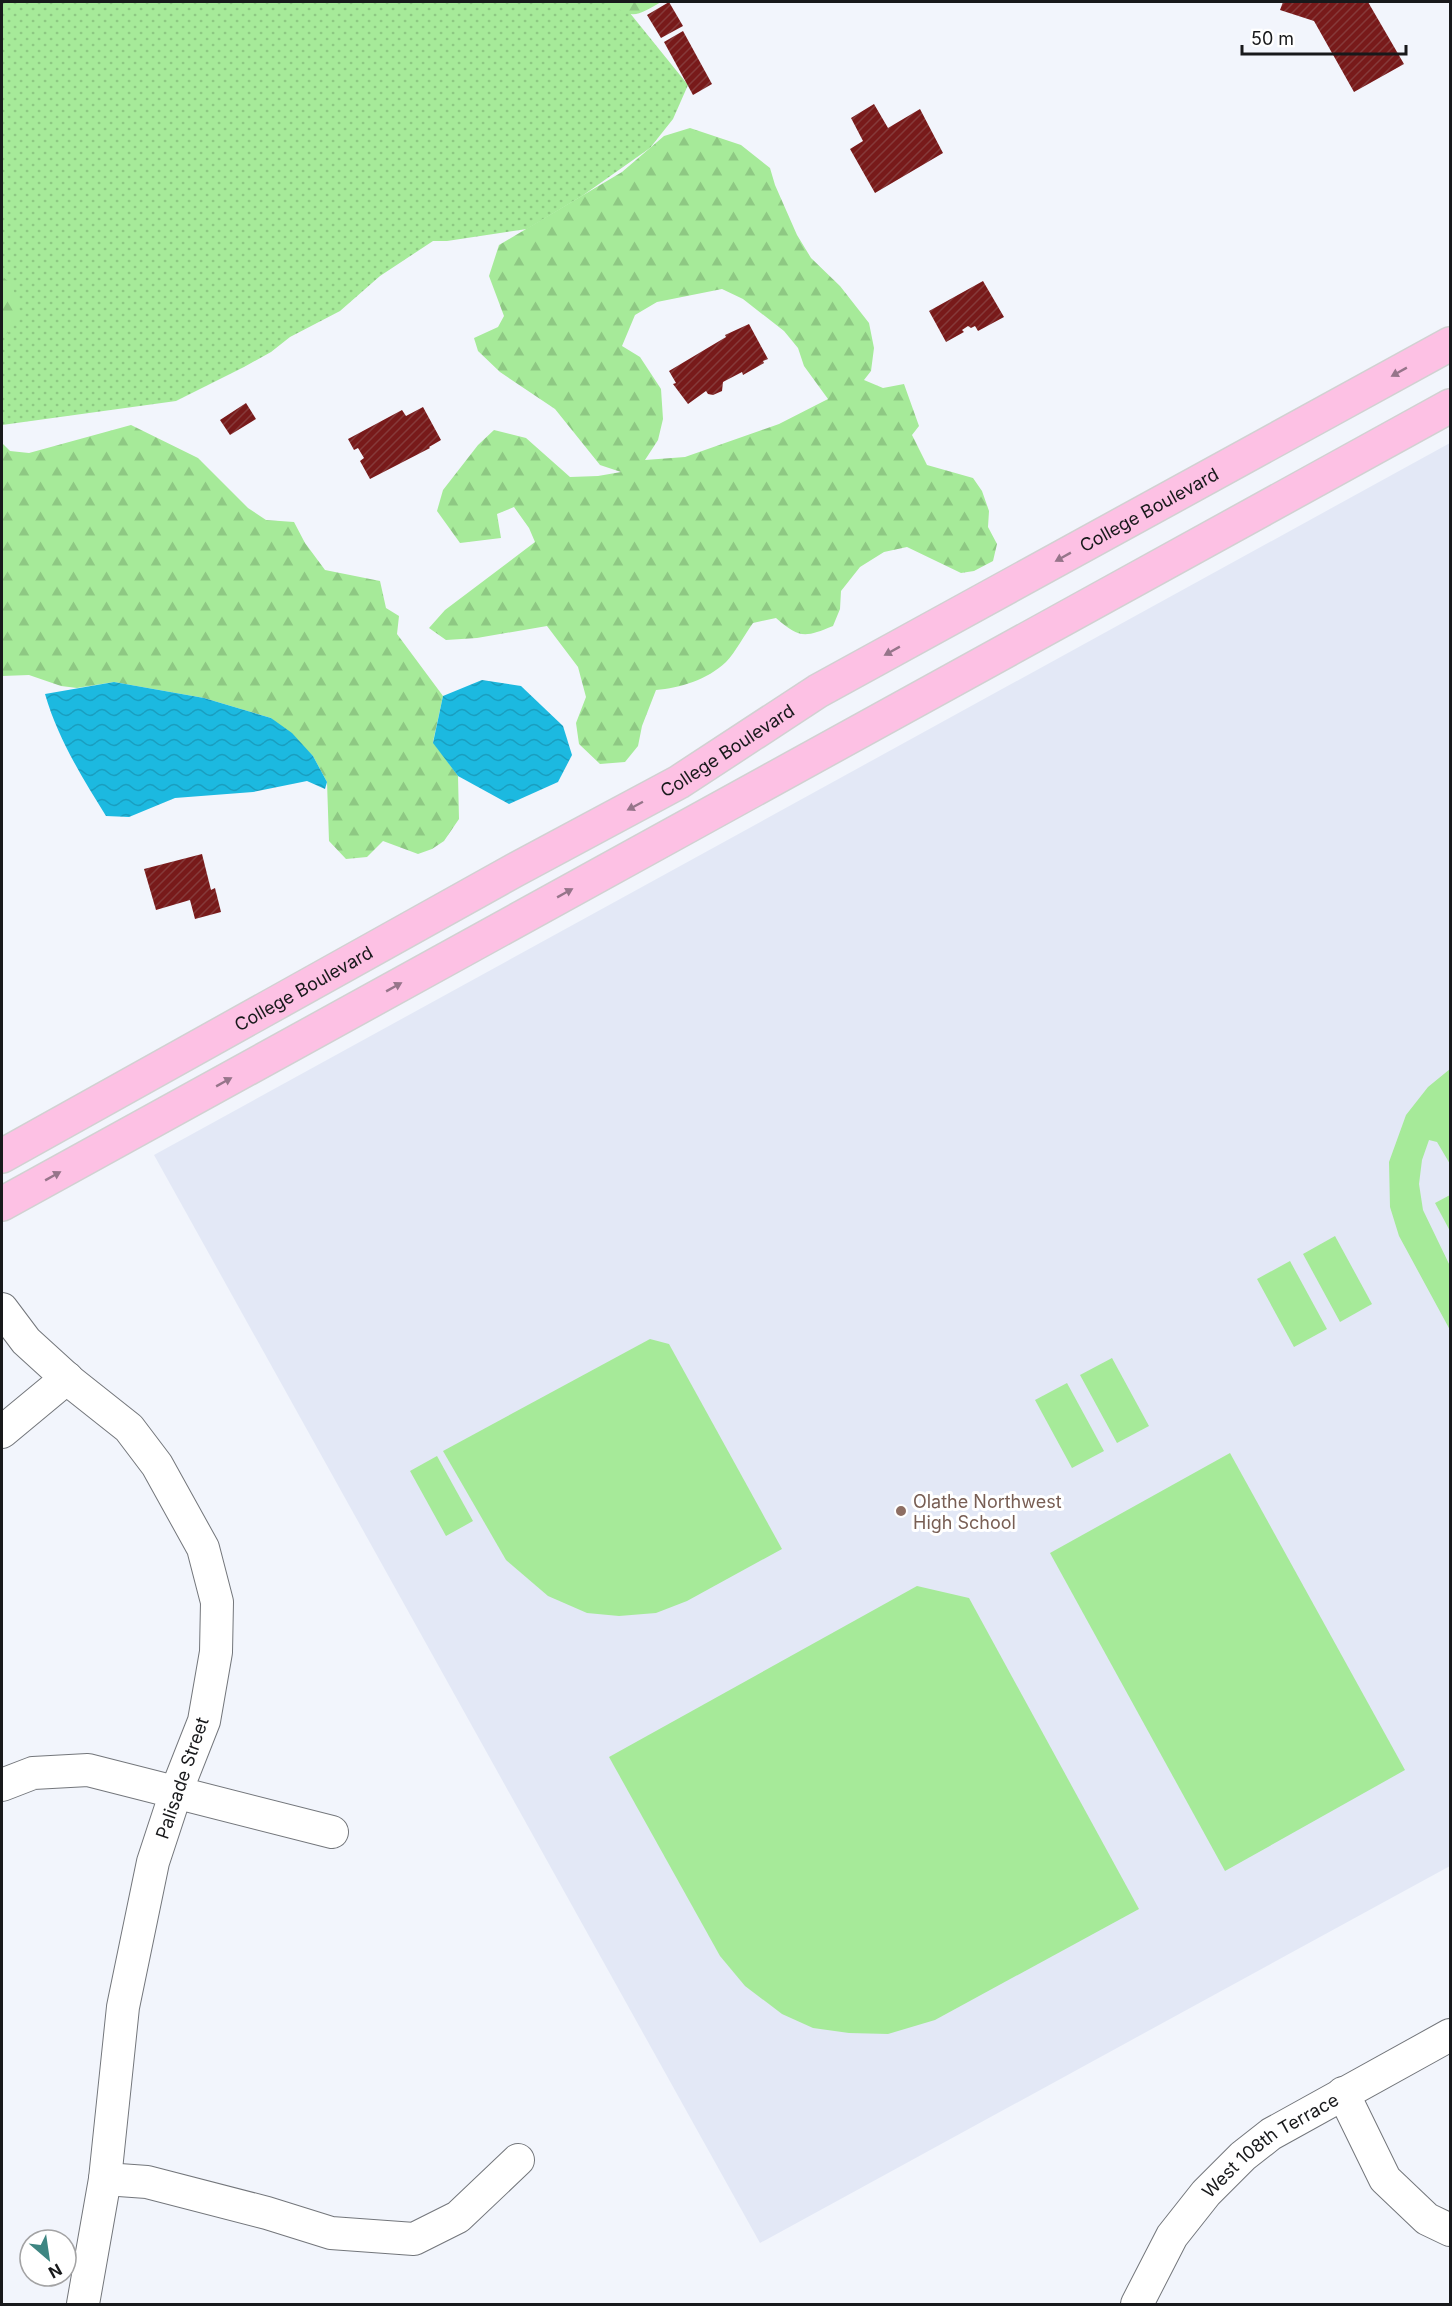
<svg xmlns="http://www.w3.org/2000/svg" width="1452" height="2306" font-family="Inter,sans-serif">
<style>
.built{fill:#e3e8f6}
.grass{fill:url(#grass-dots)}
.forest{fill:url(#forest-firs);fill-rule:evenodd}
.pitch{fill:#a6ea99}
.water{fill:url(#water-waves)}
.building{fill:url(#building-hatch)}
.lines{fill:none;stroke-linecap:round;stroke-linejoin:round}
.minor-casing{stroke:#73767b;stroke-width:34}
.major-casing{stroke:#d1d1d1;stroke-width:36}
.minor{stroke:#fff;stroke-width:32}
.major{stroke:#fdc1e4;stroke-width:33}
.oneway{fill:#96758a}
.education-dot{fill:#8d6e63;stroke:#fff;stroke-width:2}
.labels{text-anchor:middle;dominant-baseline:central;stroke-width:6;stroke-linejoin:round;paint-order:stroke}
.street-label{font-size:18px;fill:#18191b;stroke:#fff}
.education-label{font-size:18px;fill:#785e54;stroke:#fff;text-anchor:start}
</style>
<defs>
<pattern id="grass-dots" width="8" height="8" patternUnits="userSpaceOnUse" patternTransform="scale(1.5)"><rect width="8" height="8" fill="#a6ea99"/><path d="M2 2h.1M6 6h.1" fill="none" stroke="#8ec883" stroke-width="1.8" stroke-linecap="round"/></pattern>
<pattern id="forest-firs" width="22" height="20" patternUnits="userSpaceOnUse" patternTransform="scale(1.5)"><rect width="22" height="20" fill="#a6ea99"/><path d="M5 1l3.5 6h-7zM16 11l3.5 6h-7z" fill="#8ec883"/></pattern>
<pattern id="water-waves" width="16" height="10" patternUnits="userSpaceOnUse" patternTransform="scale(1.5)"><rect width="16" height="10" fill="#1cb9e0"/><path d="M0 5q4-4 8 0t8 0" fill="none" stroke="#199ec0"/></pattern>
<pattern id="building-hatch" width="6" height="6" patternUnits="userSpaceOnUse" patternTransform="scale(1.5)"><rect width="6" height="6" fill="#781a1a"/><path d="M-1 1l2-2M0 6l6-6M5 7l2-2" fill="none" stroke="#853a3a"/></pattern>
</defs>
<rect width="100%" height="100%" fill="#f2f5fc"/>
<path class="built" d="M1450 443V1866L760 2243 154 1155Z"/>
<path class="grass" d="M2 2H621L688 85 673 119 650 148 582 196 527 229 447 241H433L380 276 340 311 290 337 271 352 244 367 176 401 2 425Z"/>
<g class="forest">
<path d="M611 2H661C640 14 631 22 611 2Z"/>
<path d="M690 128 741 145 770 168 775 185 797 235 811 258 840 286 869 323 874 348 871 371 864 380 883 388 904 384 919 426 912 435 927 465 973 478 982 491 989 511 988 527 997 544 993 561 974 571 961 573 907 547 884 552 860 567 841 591 840 609 833 626C804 638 799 638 776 618L753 623C745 634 735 653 726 662 707 680 680 688 656 690L642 726 638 746 625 762 600 764 579 744 576 723 586 697 578 667 547 626 477 638 446 640 429 628 445 610 535 542 529 528 514 507 497 514 501 538 460 543 437 511 443 490 478 445 494 430 526 438 570 477 598 476 621 472 600 465 555 409 500 372 478 351 474 338 498 327 504 316 489 276 499 245 622 172 664 136ZM722 289 743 299 784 331 798 348 804 366 828 399 779 424 685 457 645 460 658 440 663 419 661 389 640 357 622 346 635 315 657 302Z"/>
<path d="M2 276 12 285 20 312 12 329 2 337Z"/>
<path d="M131 425 198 458 248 508 266 520 294 522 305 543 325 570 380 581 386 608 399 616 397 634 443 696 433 742 458 776 459 819 444 841 432 849 418 854 383 841 367 857 346 859 329 841 327 782 313 756 271 718 204 698 114 682 77 688 61 686 29 675 2 676V443L10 451 29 453Z"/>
</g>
<g class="pitch">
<path d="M1450 1069V1164L1437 1142 1429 1140 1422 1160 1419 1184 1423 1210 1450 1266V1330L1399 1236 1390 1207 1389 1162 1406 1115 1428 1087Z"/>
<path d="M1450 1195V1231L1435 1203Z"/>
<path d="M1335 1236 1372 1304 1340 1322 1303 1254Z"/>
<path d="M1290 1261 1327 1329 1294 1347 1257 1279Z"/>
<path d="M650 1339 669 1344 782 1549 687 1601 656 1613 619 1616 587 1613 548 1596 506 1560 443 1451Z"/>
<path d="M1112 1358 1149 1426 1117 1443 1080 1375Z"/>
<path d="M1067 1383 1104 1451 1072 1468 1035 1400Z"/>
<path d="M1230 1453 1405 1770 1225 1871 1050 1553Z"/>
<path d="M437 1456 473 1521 446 1536 410 1471Z"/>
<path d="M917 1586 969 1598 1139 1909 935 2020 888 2034 849 2033 813 2028 782 2014 745 1986 720 1956 609 1757Z"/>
</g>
<g class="water">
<path d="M482 680 521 686 563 726 572 755 558 782 509 804 458 776 433 743 443 696Z"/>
<path d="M114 682 204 698 271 718 292 733 313 756 327 782 325 789 307 781 253 792 175 798 129 817 106 816C82 777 58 739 45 694Z"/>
</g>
<g class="building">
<path d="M669 2 683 26 661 38 647 15Z"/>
<path d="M1283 2H1368L1404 64 1354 92 1314 21 1280 10Z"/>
<path d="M683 31 712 84 693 95 664 42Z"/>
<path d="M874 104 888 128 920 109 943 153 875 193 850 149 863 141 851 118Z"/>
<path d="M983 281 1004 317 978 331 975 326 971 328 968 326 962 330 964 332 946 342 929 311Z"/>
<path d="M749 324 768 359 763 361 764 363 743 375 742 372 723 382 722 391 713 395 708 394 706 391 688 404 673 384 676 383 669 371 726 337 725 335Z"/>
<path d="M246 403 256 419 230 435 220 420Z"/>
<path d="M423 407 441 440 429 447 430 448 370 479 360 461 364 458 358 448 354 450 348 439 402 410 406 416Z"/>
<path d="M202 854 211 890 215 888 221 912 195 919 190 900 156 910 144 869Z"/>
</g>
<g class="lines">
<defs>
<g id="minor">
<path d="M2 1309 26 1341 71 1382 129 1428 157 1465 203 1548 217 1602 216 1652 204 1721 176 1792 153 1862 123 2007 105 2179 83 2304"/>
<path d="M2 1432 67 1378"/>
<path d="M2 1785 33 1773 88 1770 332 1832"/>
<path d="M1343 2093 1385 2179 1427 2219 1450 2230"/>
<path d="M105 2179 147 2182 267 2213 331 2233 414 2239 458 2217 518 2160"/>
<path id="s1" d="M1137 2304 1172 2236 1206 2193 1243 2156 1271 2134 1450 2035"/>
</g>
<g id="major">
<path id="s2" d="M2 1156 515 870 679 782 818 691 1450 344"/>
<path d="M2 1204 1450 406"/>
</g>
</defs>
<use href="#minor" class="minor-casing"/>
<use href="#major" class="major-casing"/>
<use href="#minor" class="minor"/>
<use href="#major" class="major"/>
</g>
<defs><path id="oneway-solid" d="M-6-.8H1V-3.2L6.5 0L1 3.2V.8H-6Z" transform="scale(1.5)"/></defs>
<g class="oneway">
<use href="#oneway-solid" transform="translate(1399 372) rotate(151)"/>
<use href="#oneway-solid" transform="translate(1063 557) rotate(151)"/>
<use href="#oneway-solid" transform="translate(892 651) rotate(151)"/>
<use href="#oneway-solid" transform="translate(635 806) rotate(152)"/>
<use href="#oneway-solid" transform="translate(565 893) rotate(-29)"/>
<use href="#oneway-solid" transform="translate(394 987) rotate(-29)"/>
<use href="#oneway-solid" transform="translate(224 1082) rotate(-29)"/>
<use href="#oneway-solid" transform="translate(53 1176) rotate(-29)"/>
</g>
<circle class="education-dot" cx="901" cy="1511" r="6"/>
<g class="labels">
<g class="street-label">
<text stroke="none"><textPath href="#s2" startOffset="1317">College Boulevard</textPath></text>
<text stroke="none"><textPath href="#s2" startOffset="831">College Boulevard</textPath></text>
<text stroke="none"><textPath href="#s2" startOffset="345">College Boulevard</textPath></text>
<text transform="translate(182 1778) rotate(-71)">Palisade Street</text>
<text stroke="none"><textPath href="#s1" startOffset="212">West 108th Terrace</textPath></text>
</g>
<g class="education-label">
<text x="913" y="1501">Olathe Northwest<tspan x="913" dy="21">High School</tspan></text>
</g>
</g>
<rect width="1452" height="2306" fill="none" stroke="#18191b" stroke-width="6"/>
<g transform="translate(48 2258) rotate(151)"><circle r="28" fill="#ffffff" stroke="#a3a3a4" stroke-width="1.5"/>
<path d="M0-4.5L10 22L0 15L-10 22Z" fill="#3e8682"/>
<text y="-9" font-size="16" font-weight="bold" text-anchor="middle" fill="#18191b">N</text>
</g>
<path d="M1242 45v9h164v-9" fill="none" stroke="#18191b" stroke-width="3"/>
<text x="1251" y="45" font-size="18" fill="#18191b" stroke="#ffffff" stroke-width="4.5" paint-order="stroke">50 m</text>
</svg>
